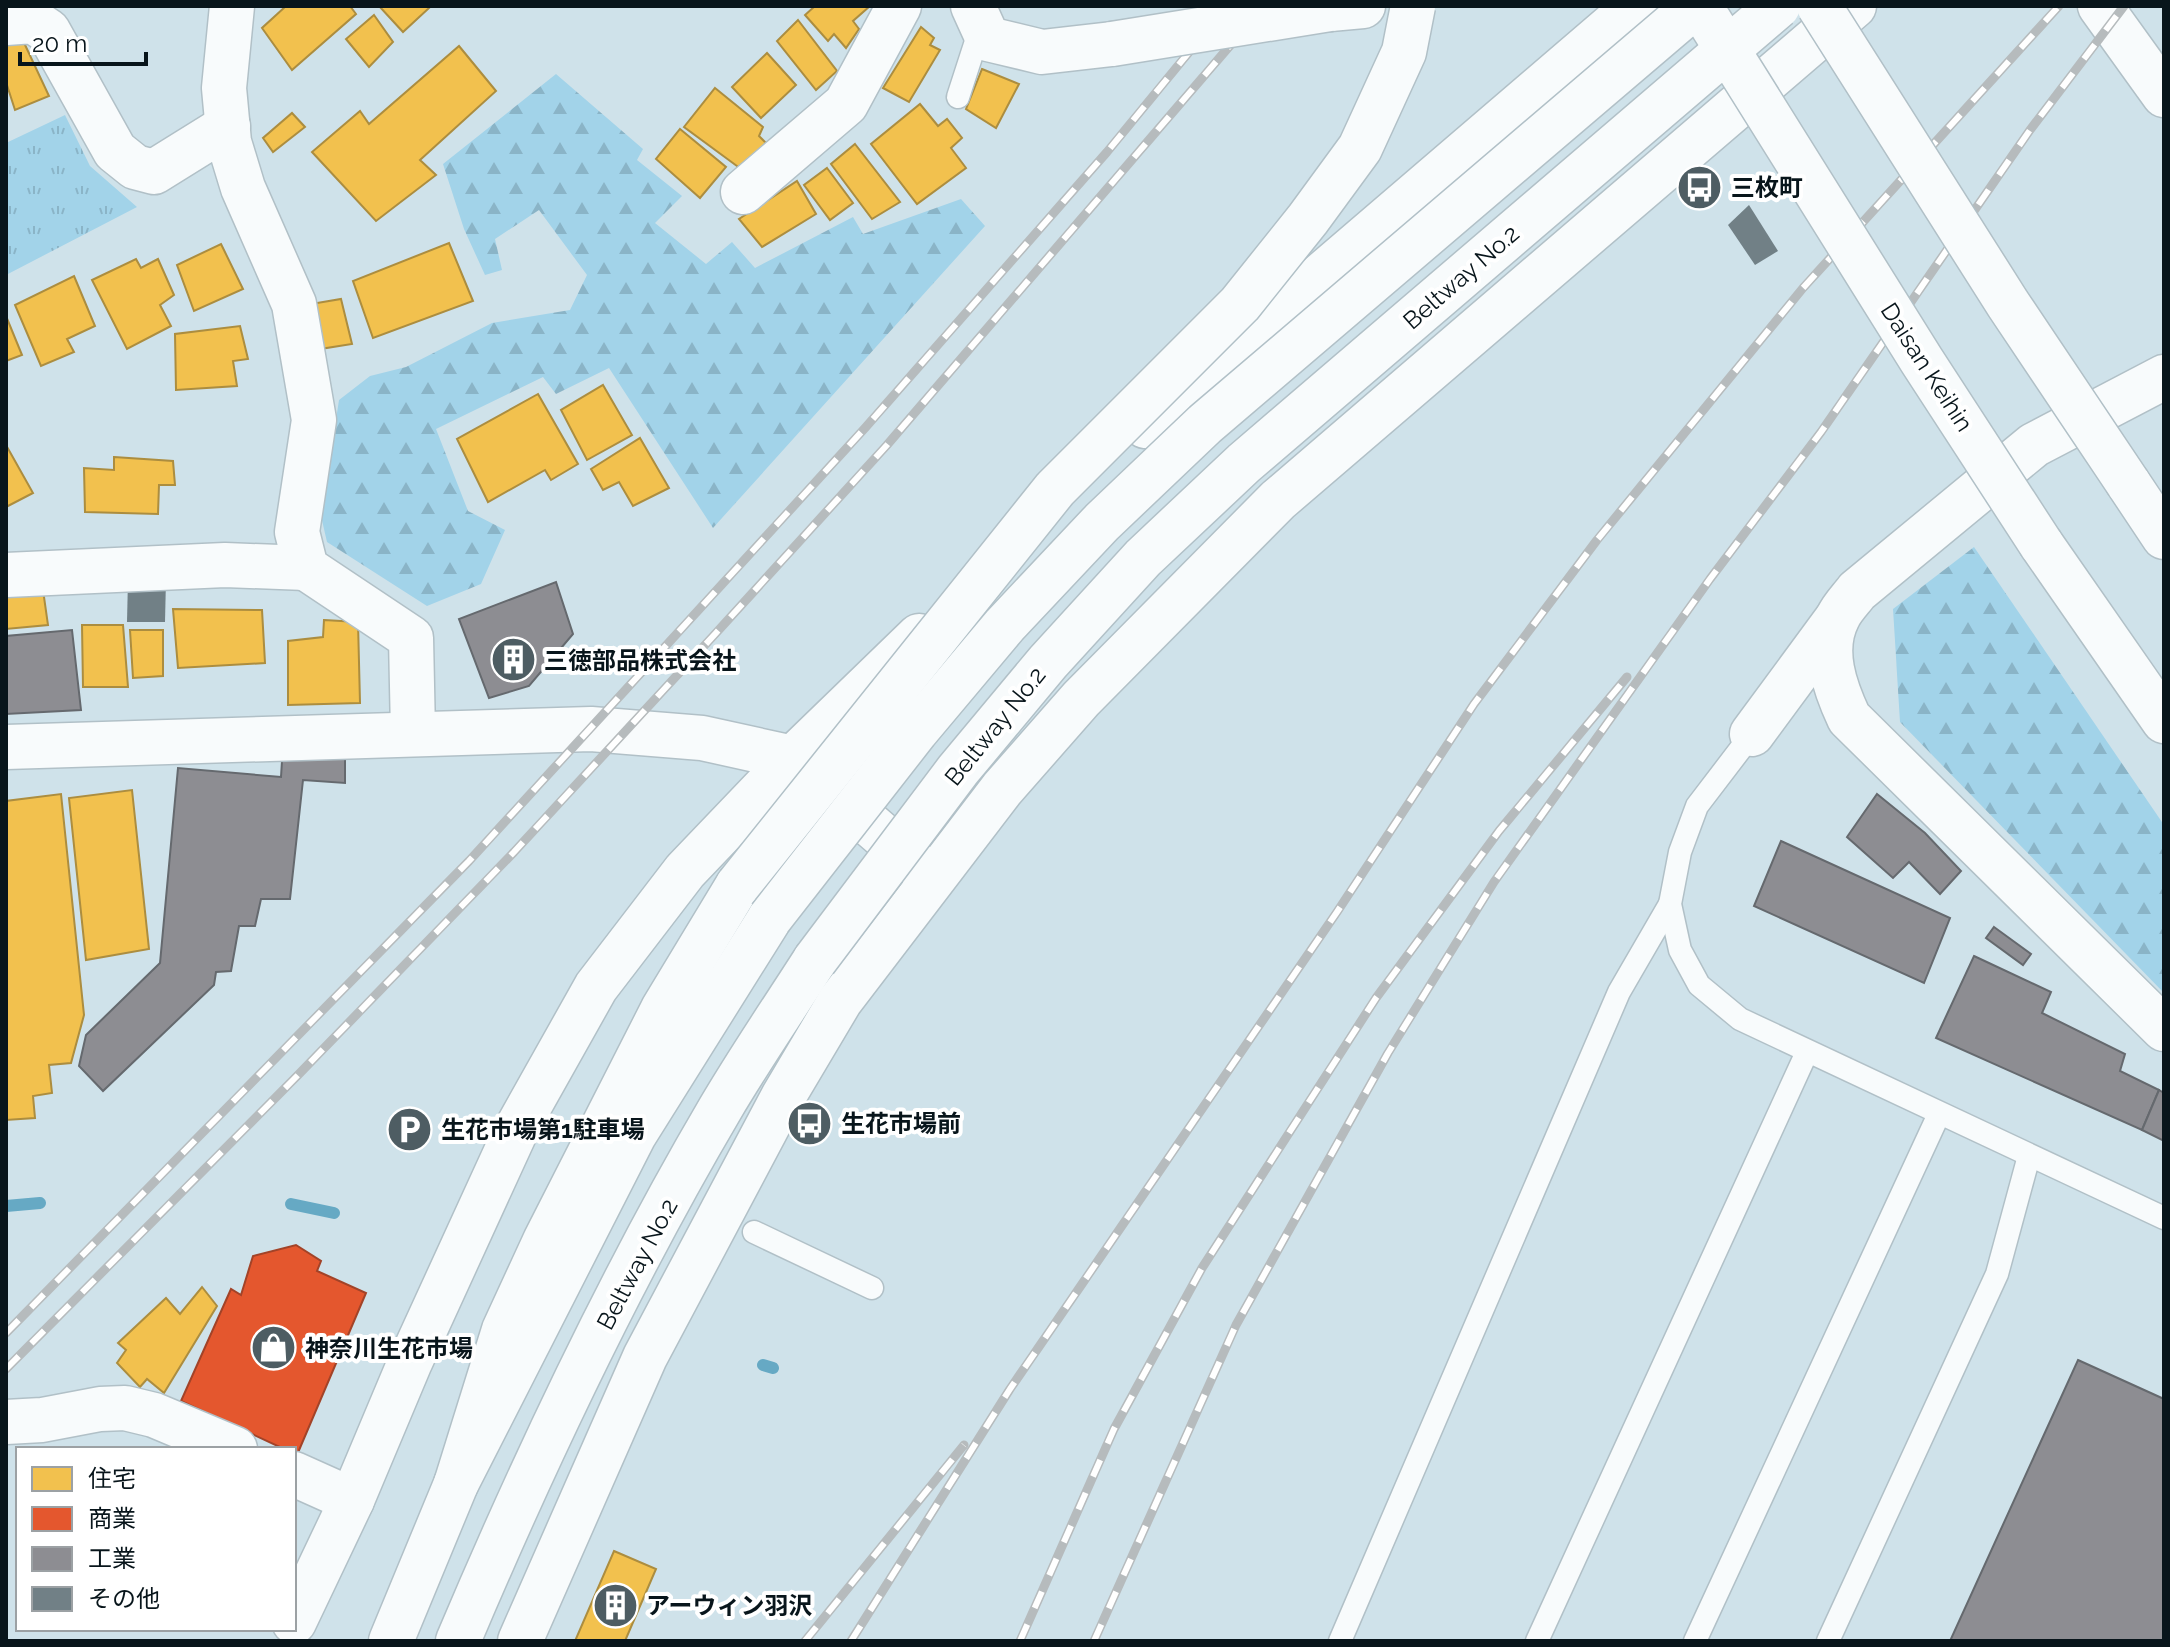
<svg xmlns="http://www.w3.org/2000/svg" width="2170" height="1647" font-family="Raleway,'Noto Sans JP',sans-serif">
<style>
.grass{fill:url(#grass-tufts)}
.forest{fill:url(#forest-firs)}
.homes{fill:#f2c14e;stroke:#ac8d3f;stroke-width:2}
.shops{fill:#e4572e;stroke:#a24328;stroke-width:2}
.industry{fill:#8d8d92;stroke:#65696e;stroke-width:2}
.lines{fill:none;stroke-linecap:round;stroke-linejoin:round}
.stream{stroke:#66a9c4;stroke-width:12}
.building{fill:#718086}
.service-casing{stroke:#b1c0c7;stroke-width:25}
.minor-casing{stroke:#b1c0c7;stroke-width:47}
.tertiary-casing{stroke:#b1c0c7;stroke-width:47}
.primary-casing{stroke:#b1c0c7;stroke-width:47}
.motorway-casing{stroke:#b1c0c7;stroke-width:47}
.service{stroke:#f8fbfc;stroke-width:22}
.minor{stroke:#f8fbfc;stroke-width:44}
.tertiary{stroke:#f8fbfc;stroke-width:44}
.primary{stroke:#f8fbfc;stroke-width:44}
.motorway{stroke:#f8fbfc;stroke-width:44}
.rail-casing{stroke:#b6bbbd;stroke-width:9}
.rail{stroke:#fff;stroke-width:6;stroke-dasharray:18;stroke-linecap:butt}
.minor-bridge-casing{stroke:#b1c0c7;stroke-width:47;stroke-linecap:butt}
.primary-bridge-casing{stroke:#b1c0c7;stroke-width:47;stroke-linecap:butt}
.motorway-bridge-casing{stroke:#b1c0c7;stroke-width:47;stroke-linecap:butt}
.minor-bridge{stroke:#f8fbfc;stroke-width:44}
.primary-bridge{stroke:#f8fbfc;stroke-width:44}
.motorway-bridge{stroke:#f8fbfc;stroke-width:44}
.labels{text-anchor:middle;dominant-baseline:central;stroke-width:8;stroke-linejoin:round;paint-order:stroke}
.poi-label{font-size:24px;font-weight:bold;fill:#08151b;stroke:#fff;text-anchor:start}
.street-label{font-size:24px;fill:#08151b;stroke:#fff}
</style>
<defs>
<pattern id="grass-tufts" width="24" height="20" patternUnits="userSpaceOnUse" patternTransform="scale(2)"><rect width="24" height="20" fill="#a2d3e9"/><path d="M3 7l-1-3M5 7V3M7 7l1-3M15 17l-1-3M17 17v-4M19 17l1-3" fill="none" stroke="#8ab4c7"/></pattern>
<pattern id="forest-firs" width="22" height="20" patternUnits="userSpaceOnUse" patternTransform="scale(2)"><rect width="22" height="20" fill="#a2d3e9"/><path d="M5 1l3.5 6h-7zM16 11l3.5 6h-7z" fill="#8ab4c7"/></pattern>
</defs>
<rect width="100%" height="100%" fill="#cfe2ea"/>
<path class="grass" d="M65 115 90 166 137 207 6 275V143Z"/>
<g class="forest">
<path d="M556 74 643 149 637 160 682 196 655 223 706 264 732 242 755 268 853 217 863 234 961 199 985 226 713 528 609 368 556 394 543 377 436 429 468 511 505 530 481 584 427 606 327 542 321 516 339 400 370 376 406 367 492 323 570 310 587 275 539 210 495 239 502 270 485 275 464 229 443 164Z"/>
<path d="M1974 547 2164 825V993L1900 722 1893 609Z"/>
</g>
<g class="homes">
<path d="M286 6H350L356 14 292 70 262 28Z"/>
<path d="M379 6H427L429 8 403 32Z"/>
<path d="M815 6H870L853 21 859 29 846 48 834 34 828 41 805 15Z"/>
<path d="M374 15 393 42 369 67 346 39Z"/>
<path d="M798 20 837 71 816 90 777 41Z"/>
<path d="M921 27 934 38 930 45 940 50 909 102 883 88Z"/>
<path d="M19 32 49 96 15 110 6 82V35Z"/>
<path d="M459 46 496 91 420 160 436 175 376 221 312 152 360 111 369 124Z"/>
<path d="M767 53 796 85 761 118 732 87Z"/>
<path d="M982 69 1019 84 996 128 966 109Z"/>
<path d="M715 88 763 127 759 136 766 143 741 169 684 127Z"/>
<path d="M920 104 938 126 947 119 962 138 951 148 966 168 917 204 871 144Z"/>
<path d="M292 113 305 127 273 152 263 138Z"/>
<path d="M680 129 726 167 700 198 656 159Z"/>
<path d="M855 144 900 202 872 219 831 164Z"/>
<path d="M827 168 853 203 830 220 804 185Z"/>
<path d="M797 181 816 214 762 247 739 219Z"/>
<path d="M449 243 473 301 373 338 353 281Z"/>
<path d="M221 244 243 289 194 311 177 265Z"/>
<path d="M136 259 141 268 158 259 174 295 160 305 171 326 127 349 92 280Z"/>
<path d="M74 276 95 326 67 339 74 352 41 366 15 305Z"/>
<path d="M341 299 352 344 320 349 311 304Z"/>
<path d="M6 316 22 355 6 361Z"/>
<path d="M240 326 248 359 233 361 237 386 176 390 175 334Z"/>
<path d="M603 385 632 435 587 460 561 410Z"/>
<path d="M538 394 578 464 551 480 545 470 488 502 457 439Z"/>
<path d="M640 438 669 488 633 506 619 482 603 490 591 469Z"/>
<path d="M6 445 33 493 6 507Z"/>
<path d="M114 457 173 461 175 485H159L158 514 85 512 84 468 114 470Z"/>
<path d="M43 590 48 625 6 629V593Z"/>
<path d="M173 609 262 610 265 663 178 668Z"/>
<path d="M324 620 358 622 360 703 288 705V641L323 637Z"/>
<path d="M82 625H123L128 687H83Z"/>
<path d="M130 630H163V676L133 678Z"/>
<path d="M132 790 149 949 86 960 69 798Z"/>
<path d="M61 794 84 1015 71 1063 49 1065 52 1093 33 1096 35 1118 6 1120V801Z"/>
<path d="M202 1287 217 1306 164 1393 147 1379 140 1387 117 1363 126 1350 118 1343 166 1298 180 1314Z"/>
<path d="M614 1551 656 1569 625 1641H575Z"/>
</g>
<path class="shops" d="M296 1245 321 1261 317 1271 366 1293 297 1455 294 1454V1449H284L181 1401 231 1289 241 1295 253 1256Z"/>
<g class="industry">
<path d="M556 582 573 634 529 686 489 698 459 619Z"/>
<path d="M72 630 81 710 6 714V636Z"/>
<path d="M345 757V783L303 780 290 899H261L255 926H239L231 971 216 972 214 985 103 1091 79 1066 86 1035 160 963 178 768 281 777 282 761Z"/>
<path d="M1877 794 1925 833 1961 871 1940 894 1909 862 1893 878 1847 837Z"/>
<path d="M1781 841 1950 918 1924 983 1754 906Z"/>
<path d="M1994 927 2031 954 2023 965 1986 938Z"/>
<path d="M1974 956 2051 992 2042 1013 2125 1054 2120 1071 2159 1090 2142 1130 1936 1038Z"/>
<path d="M2159 1090 2164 1093V1141L2142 1130Z"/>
<path d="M2078 1360 2164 1399V1641H1950Z"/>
</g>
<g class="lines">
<g class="stream">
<path d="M291 1204 334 1213"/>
<path d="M6 1206 40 1203"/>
<path d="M763 1365 773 1368"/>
</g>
</g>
<g class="building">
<path d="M1749 205 1778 251 1755 265 1728 225Z"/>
<path d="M128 579H166L165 622H127Z"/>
</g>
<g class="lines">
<defs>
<g id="service">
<path d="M958 97 981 26"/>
<path d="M1752 734 1697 806 1680 852 1670 904 1680 950 1699 985 1740 1019 2164 1218"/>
<path d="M754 1232 872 1288"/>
<path d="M1340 1641 1619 992 1670 904"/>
<path d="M1537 1641 1807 1052"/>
<path d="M1695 1641 1939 1114"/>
<path d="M1828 1641 1997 1274 2029 1156"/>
</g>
<g id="minor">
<path d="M232 6 224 88 229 142 243 188 294 304 314 420 297 532 306 568 411 638 413 733"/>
<path d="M973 6 988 39 1042 52 1112 44"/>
<path d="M1330 9 1363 6"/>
<path d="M6 23 33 21 48 31 115 151 135 167 154 172 228 126"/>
<path d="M743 192 846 104 899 6"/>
<path d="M6 575 225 565 306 568"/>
<path d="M6 1422 42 1420 100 1409 125 1408 154 1415 235 1449"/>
<path d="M294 1474 352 1500"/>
</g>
<g id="tertiary">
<path d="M2100 6 2164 95"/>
<path d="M2164 377 2034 445 1857 591C1851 599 1842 608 1838 617 1821 650 1835 688 1849 718L2164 1029"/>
<path d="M1752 734 1836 620"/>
<path d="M6 747 591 729 702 738 793 758 932 878"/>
</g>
<g id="primary">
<path d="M1145 426 1635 6"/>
<path d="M294 1622 352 1500 410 1362 518 1126 596 987 685 871 793 758 919 636"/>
<path d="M391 1641 456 1484 634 1135 770 918"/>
<path d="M458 1641C535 1459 620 1279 720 1109 750 1058 783 1010 815 960"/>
<path d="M520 1641 645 1357 783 1097 840 1001 1002 789 1081 699 1278 500 1854 6"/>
</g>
<g id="motorway">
<path d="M2128 483 2164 537"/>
<path d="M2041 544 2164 721"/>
<path d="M456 1484 504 1330 545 1241 663 1009 738 885"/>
</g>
</defs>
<use href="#service" class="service-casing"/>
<use href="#minor" class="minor-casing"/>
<use href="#tertiary" class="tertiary-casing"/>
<use href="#primary" class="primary-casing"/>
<use href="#motorway" class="motorway-casing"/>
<use href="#service" class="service"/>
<use href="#minor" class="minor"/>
<use href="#tertiary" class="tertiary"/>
<use href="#primary" class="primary"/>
<use href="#motorway" class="motorway"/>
<defs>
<g id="rail">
<path d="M6 1333 469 861 865 428 1107 152 1227 6"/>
<path d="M6 1369 298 1075 514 852 716 633 887 445 1264 6"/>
<path d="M805 1641 964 1445"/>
<path d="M851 1641 1010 1389 1337 912 1474 704 1597 540 1803 288 2059 6"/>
<path d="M1020 1641 1114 1429 1202 1268 1376 998 1499 831 1627 677"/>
<path d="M1094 1641 1236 1325 1388 1053 1494 882 1710 579 1821 432 2030 130 2124 6"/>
</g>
</defs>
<use href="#rail" class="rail-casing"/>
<use href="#rail" class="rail"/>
<defs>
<path id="minor-bridge" d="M1112 44 1330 9"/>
<g id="primary-bridge">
<path d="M770 918 916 731 1005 625 1102 522 1205 424 1695 6"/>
<path d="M815 960 958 770 1048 662 1143 558 1244 463 1778 6"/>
</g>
<g id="motorway-bridge">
<path d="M1700 6 1922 361 2041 544"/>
<path d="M1819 6 2008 304 2128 483"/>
<path d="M738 885 1055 489 1240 304 1308 219 1360 148 1404 52 1413 6"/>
</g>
</defs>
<use href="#minor-bridge" class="minor-bridge-casing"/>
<use href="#primary-bridge" class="primary-bridge-casing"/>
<use href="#motorway-bridge" class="motorway-bridge-casing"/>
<use href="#minor-bridge" class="minor-bridge"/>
<use href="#primary-bridge" class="primary-bridge"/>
<use href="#motorway-bridge" class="motorway-bridge"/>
</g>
<defs>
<symbol id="bus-disc" viewBox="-11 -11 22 22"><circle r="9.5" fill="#4e5d63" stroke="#fff"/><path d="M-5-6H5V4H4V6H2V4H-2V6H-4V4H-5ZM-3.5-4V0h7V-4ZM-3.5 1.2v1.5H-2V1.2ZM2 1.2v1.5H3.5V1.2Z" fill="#fff"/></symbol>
<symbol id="building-disc" viewBox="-11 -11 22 22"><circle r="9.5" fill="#4e5d63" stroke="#fff"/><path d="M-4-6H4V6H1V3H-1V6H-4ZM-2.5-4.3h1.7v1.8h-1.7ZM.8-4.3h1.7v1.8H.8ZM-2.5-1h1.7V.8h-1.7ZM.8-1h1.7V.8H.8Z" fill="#fff"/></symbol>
<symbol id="parking-disc" viewBox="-11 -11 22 22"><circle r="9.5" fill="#4e5d63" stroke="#fff"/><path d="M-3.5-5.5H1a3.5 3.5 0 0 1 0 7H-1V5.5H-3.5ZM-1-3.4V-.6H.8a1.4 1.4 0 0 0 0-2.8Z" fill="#fff"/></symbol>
<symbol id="shop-disc" viewBox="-11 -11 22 22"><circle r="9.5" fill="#4e5d63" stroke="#fff"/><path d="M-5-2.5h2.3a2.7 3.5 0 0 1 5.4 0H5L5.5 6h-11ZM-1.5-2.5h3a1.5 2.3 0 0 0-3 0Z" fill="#fff"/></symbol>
</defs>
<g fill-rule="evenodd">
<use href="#bus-disc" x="1674" y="162" width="51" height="51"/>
<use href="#building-disc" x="488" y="634" width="51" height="51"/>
<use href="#bus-disc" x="784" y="1098" width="51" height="51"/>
<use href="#parking-disc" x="384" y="1104" width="51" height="51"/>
<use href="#shop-disc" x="248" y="1322" width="51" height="51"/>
<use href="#building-disc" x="590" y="1580" width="51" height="51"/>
</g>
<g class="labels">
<g class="poi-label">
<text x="1731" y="187">三枚町</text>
<text x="544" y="660">三徳部品株式会社</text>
<text x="841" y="1123">生花市場前</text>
<text x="441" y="1129">生花市場第1駐車場</text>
<text x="305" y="1348">神奈川生花市場</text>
<text x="646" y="1605">アーウィン羽沢</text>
</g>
<g class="street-label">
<text transform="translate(1461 277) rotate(-41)">Beltway No.2</text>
<text transform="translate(1927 367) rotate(57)">Daisan Keihin</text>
<text transform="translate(995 726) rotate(-51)">Beltway No.2</text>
<text transform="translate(637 1264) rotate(-62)">Beltway No.2</text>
</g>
</g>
<rect width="2170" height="1647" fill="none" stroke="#08151b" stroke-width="16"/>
<rect x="16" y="1447" width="280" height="184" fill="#ffffff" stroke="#9ca1a4" stroke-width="2"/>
<rect x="32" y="1467" width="40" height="24" fill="#f2c14e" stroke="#9ca1a4" stroke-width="2"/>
<text x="88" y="1487" font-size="24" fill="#08151b">住宅</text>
<rect x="32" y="1507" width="40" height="24" fill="#e4572e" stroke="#9ca1a4" stroke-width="2"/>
<text x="88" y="1527" font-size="24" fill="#08151b">商業</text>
<rect x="32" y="1547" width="40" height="24" fill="#8d8d92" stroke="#9ca1a4" stroke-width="2"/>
<text x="88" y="1567" font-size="24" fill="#08151b">工業</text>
<rect x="32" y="1587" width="40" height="24" fill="#718086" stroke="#9ca1a4" stroke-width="2"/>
<text x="88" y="1607" font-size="24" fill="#08151b">その他</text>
<path d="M20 52v12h126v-12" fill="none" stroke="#08151b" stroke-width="4"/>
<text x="32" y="52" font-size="24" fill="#08151b" stroke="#ffffff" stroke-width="6" paint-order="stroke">20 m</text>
</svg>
